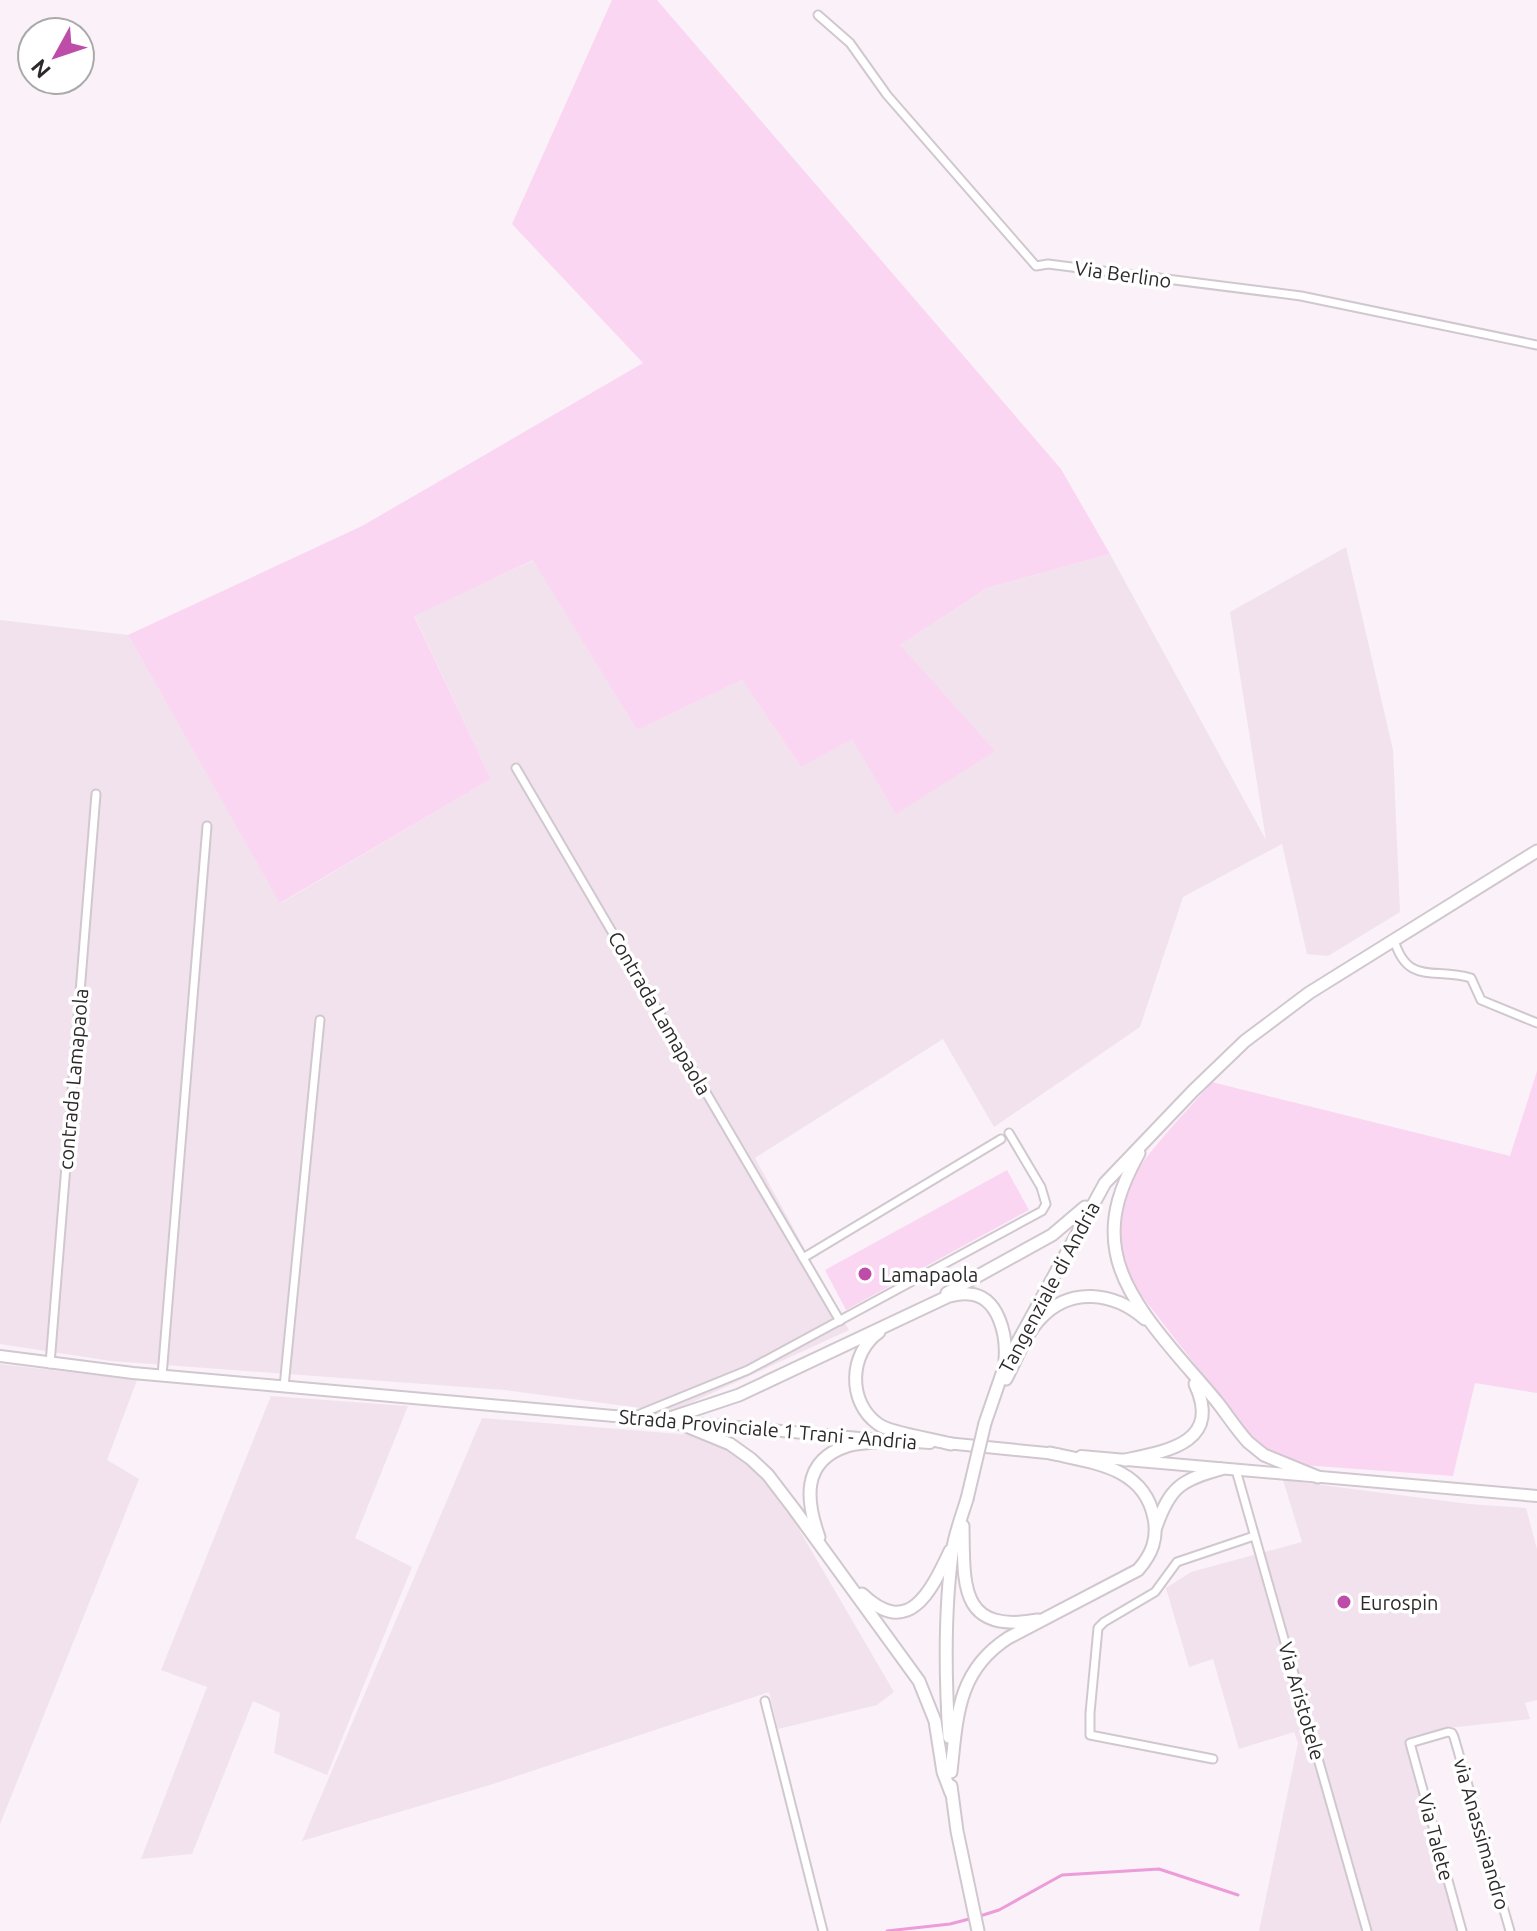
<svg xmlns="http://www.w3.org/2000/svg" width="1537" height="1931" font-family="Ubuntu,sans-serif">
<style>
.built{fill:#f2e2ed}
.green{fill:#fbd6f2}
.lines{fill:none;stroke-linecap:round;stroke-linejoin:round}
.stream{stroke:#eb9cd9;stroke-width:3}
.street-casing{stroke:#d0c8ce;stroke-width:11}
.secondary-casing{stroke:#d0c8ce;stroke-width:14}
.primary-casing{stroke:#d0c8ce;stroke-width:15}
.street{stroke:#fff;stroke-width:7}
.secondary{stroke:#fff;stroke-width:10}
.primary{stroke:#fff;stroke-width:11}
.primary-bridge-casing{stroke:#d0c8ce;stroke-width:15;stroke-linecap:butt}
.primary-bridge{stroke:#fff;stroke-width:11}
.poi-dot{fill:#be4daa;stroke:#fff;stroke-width:3}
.labels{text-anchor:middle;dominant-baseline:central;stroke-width:7;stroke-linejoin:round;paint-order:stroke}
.street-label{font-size:20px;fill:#2d2a2c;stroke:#fff}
.poi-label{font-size:20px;fill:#2d2a2c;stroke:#fff;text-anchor:start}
</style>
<rect width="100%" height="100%" fill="#faf2f8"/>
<g class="built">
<path d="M1346 547 1393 750 1400 912 1328 956 1307 954 1282 844 1183 897 1140 1027 994 1127 943 1039 755 1158 849 1330 671 1412 505 1390 111 1361 0 1344V620L128 635 281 903 491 779 414 615 534 560 637 730 742 680 801 767 900 645 987 588 1110 554 1266 840 1230 612Z"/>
<path d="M0 1364 137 1380 107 1460 139 1479 0 1824Z"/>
<path d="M271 1396 408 1406 355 1538 412 1567 327 1775 274 1753 280 1713 253 1701 192 1854 141 1859 207 1687 161 1670Z"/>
<path d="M482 1418 692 1435 721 1446 740 1458 758 1473 793 1519 894 1692 877 1705 778 1729 769 1692 493 1784 302 1841Z"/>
<path d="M1283 1480 1469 1504 1526 1508 1537 1549V1700L1525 1703 1530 1719 1448 1728 1406 1740 1457 1931H1259L1298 1743 1294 1732 1239 1749 1213 1659 1189 1667 1166 1588 1191 1572 1302 1542Z"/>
</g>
<g class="green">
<path d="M612 0H657L1061 469 1110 554 987 588 900 645 995 751 896 814 852 739 801 767 742 680 637 730 533 560 414 616 491 779 280 903 128 635 362 526 643 363 512 224Z"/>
<path d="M1537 1071V1393L1475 1383 1453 1476 1302 1465 1279 1457 1256 1443 1134 1286C1122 1264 1113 1227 1120 1201 1129 1170 1189 1109 1212 1082L1510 1156Z"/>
<path d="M1007 1170 1029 1210 846 1310 825 1270Z"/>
</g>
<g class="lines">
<g class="stream">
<path d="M980 1916 999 1910 1062 1875 1159 1869 1238 1895"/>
<path d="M887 1931 950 1924 973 1918"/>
</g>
<defs>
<g id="street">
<path d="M818 15 850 43 887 95 1036 266 1048 264 1301 296 1537 345"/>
<path d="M516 768 840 1321"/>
<path d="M1394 940C1408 986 1434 967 1471 978L1481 1000 1537 1023"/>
<path d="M803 1258 1001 1139"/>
<path d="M50 1364 96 794"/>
<path d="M162 1376 207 826"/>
<path d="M284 1387 320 1020"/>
<path d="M635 1416 748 1370 1042 1211 1046 1204 1041 1187 1009 1133"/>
<path d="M1236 1470 1367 1931"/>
<path d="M765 1701 823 1931"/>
<path d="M1213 1759 1090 1735V1713L1098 1628 1104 1622 1155 1592 1177 1562 1254 1536"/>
<path d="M1462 1931 1410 1743 1448 1732 1452 1733 1454 1737 1510 1931"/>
</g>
<g id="secondary">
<path d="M0 1356 133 1373 870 1439"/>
<path d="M886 1440 930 1443"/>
<path d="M946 1443 1057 1454"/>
<path d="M1081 1456 1537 1496"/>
</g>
<g id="primary">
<path d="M1139 1153C1122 1184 1109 1215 1116 1252 1125 1305 1185 1362 1218 1403 1228 1416 1237 1430 1248 1442L1264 1455 1318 1477"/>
<path d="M947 1293 1052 1235 1085 1207"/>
<path d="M879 1332C849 1353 847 1402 878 1424 889 1433 934 1439 951 1444"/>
<path d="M1006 1379C1016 1360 1025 1335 1040 1319 1070 1286 1114 1292 1145 1319"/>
<path d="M664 1420 739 1395 949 1296C955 1295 963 1293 969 1294 999 1296 1007 1336 1005 1360"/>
<path d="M674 1421 730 1444 751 1459 768 1475 794 1509 919 1681 935 1721 943 1772 951 1793"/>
<path d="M985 1423 1005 1365 1105 1183 1193 1091 1245 1041 1309 993 1537 851"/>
<path d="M1125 1460C1169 1451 1222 1442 1195 1384"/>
<path d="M963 1526C964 1585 959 1634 1038 1620"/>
<path d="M1156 1527C1170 1487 1181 1480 1221 1469"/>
<path d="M819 1537C806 1501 801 1461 847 1446 861 1442 877 1442 892 1441"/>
<path d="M862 1594C909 1639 931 1591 950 1551"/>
<path d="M949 1737C945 1674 944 1609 953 1547 956 1531 962 1515 967 1499"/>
<path d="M951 1772C957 1717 957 1671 1008 1638L1138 1570C1152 1554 1158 1539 1154 1518 1144 1467 1094 1463 1050 1453"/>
<path d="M951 1786 957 1831 978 1931"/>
</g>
</defs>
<use href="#street" class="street-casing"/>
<use href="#secondary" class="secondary-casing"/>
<use href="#primary" class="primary-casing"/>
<use href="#street" class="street"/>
<use href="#secondary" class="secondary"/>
<use href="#primary" class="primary"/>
<defs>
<path id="primary-bridge" d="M967 1499 985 1423"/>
</defs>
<use href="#primary-bridge" class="primary-bridge-casing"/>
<use href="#primary-bridge" class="primary-bridge"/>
</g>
<g class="poi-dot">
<circle cx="865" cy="1274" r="8"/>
<circle cx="1344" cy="1602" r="8"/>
</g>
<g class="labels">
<g class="street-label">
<text transform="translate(1123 274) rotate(8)">Via Berlino</text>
<text transform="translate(660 1013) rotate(60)">Contrada Lamapaola</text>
<text transform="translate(73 1079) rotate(-85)">contrada Lamapaola</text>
<text transform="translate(1049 1287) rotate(-62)">Tangenziale di Andria</text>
<text transform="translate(768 1429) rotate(5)">Strada Provinciale 1 Trani - Andria</text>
<text transform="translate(1302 1701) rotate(74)">Via Aristotele</text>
<text transform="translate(1482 1834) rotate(74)">via Anassimandro</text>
<text transform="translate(1436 1837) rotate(75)">Via Talete</text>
</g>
<g class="poi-label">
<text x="881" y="1274">Lamapaola</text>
<text x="1360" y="1602">Eurospin</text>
</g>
</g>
<g transform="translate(56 56) rotate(230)"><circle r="38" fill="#ffffff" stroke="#abaaab" stroke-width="2"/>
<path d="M0-6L14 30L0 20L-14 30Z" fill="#be4daa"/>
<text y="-12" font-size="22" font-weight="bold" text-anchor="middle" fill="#2d2a2c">N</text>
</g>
</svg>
